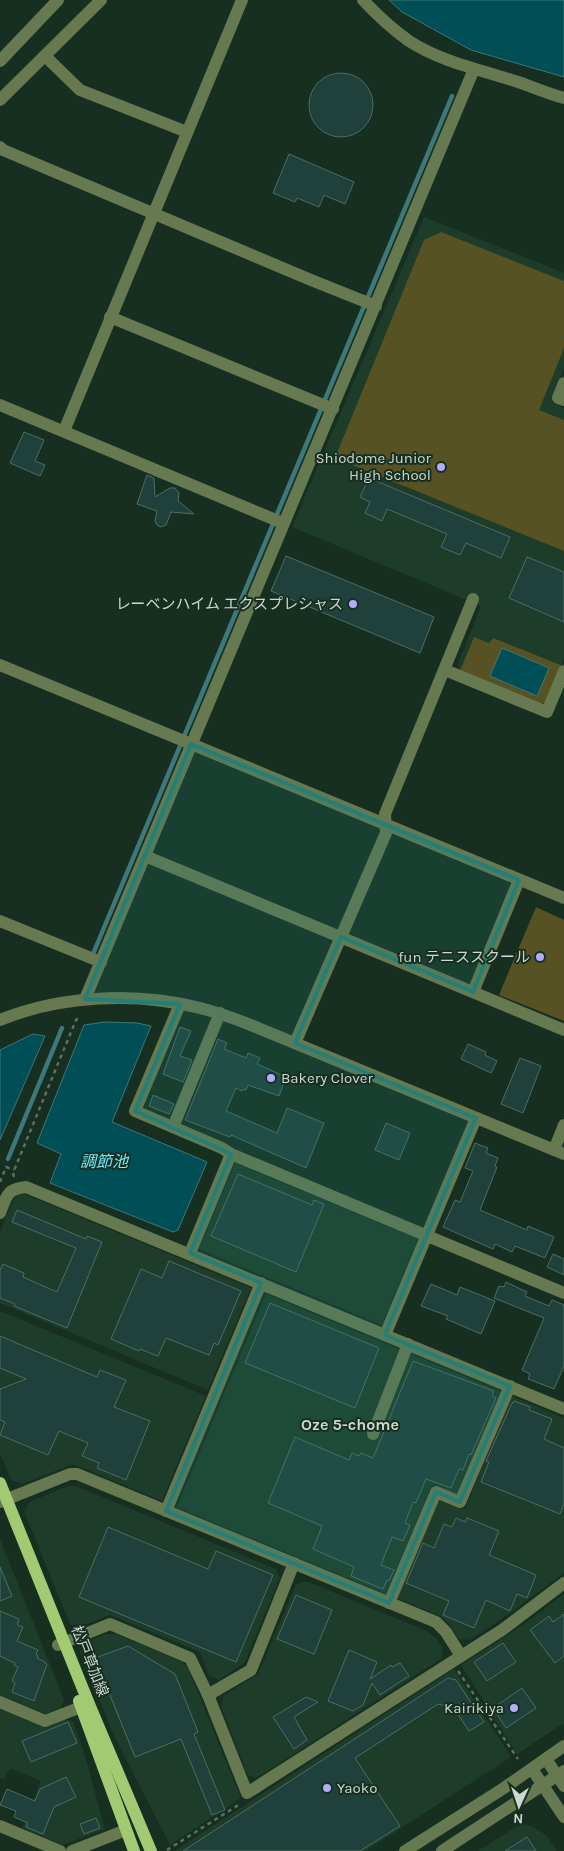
<svg xmlns="http://www.w3.org/2000/svg" width="564" height="1851" font-family="Karla,'Noto Sans JP',sans-serif">
<style>
.built{fill:#1d3c29}
.green{fill:#575223}
.water{fill:#004e56;stroke:#3d787a}
.lines{fill:none;stroke-linecap:round;stroke-linejoin:round}
.stream{stroke:#3d787a;stroke-width:4.5}
.building{fill:#20413b;stroke:#4c6e67}
.path{stroke:#5c7063;stroke-width:2.5;stroke-dasharray:4 4;stroke-linecap:butt}
.minor{stroke:#667950;stroke-width:12}
.major{stroke:#a2ca72;stroke-width:12}
.marked{fill:#228078;fill-opacity:0.2;stroke:#228078;stroke-width:4;stroke-linejoin:round}
.poi-dot{fill:#b1adfa;stroke:#172f20;stroke-width:2}
.labels{text-anchor:middle;dominant-baseline:central;stroke-width:4;stroke-linejoin:round;paint-order:stroke}
.poi-label{font-size:15px;fill:#cbd9cf;stroke:#172f20;text-anchor:end}
.street-label{font-size:15px;fill:#cbd9cf;stroke:#172f20}
.water-label{font-size:16px;font-style:italic;fill:#6eecfe;stroke:#172f20}
.neighbourhood-label{font-size:16px;font-weight:bold;fill:#cbd9cf;stroke:#172f20}
</style>
<rect width="100%" height="100%" fill="#172f20"/>
<g class="built">
<path d="M424 217 564 273V369L551 402 564 408V659L547 701 459 670 458 664 481 606 292 527Z"/>
<path d="M235 1163 418 1239 382 1325 199 1249Z"/>
<path d="M17 1191 251 1288 208 1390 0 1303V1232Z"/>
<path d="M266 1294 502 1392 459 1495 432 1484 386 1594 177 1507Z"/>
<path d="M0 1311 206 1396 162 1501 73 1464 22 1484 11 1480 0 1453Z"/>
<path d="M512 1396 564 1418V1573L510 1613 470 1640 459 1639 448 1623 440 1616 397 1598 439 1499 465 1509Z"/>
<path d="M68 1486H76L276 1569 280 1578 245 1662 219 1680 209 1676 200 1652 110 1615 79 1627 70 1624 24 1512 29 1502Z"/>
<path d="M0 1539 64 1700 61 1708 45 1714 0 1695Z"/>
<path d="M306 1581 427 1631 436 1638 443 1648 441 1659 258 1777 248 1776 221 1707 223 1696 258 1674 296 1584Z"/>
<path d="M564 1594V1723L517 1754 461 1665 523 1625Z"/>
<path d="M106 1634H116L181 1661 188 1668 241 1798 170 1845 114 1736 80 1652 85 1642Z"/>
<path d="M454 1669 511 1757 366 1851H174Z"/>
<path d="M0 1708 73 1721 84 1752 105 1829 63 1845 22 1828 41 1781 10 1768 4 1779 0 1778Z"/>
<path d="M523 1824 534 1827 547 1836 557 1851H478L516 1827Z"/>
</g>
<g class="green">
<path d="M441 232 564 281V348L539 410 564 420V551L335 458 424 240Z"/>
<path d="M474 637 489 643 493 638 561 665 546 703 539 704 460 671Z"/>
<path d="M536 907 564 920V1021L499 995Z"/>
</g>
<g class="water">
<path d="M389 0H564V77L471 50 402 12Z"/>
<path d="M502 648 549 668 537 696 490 676Z"/>
<path d="M105 1022 137 1023 151 1026 112 1122 207 1162 178 1230 173 1232 50 1183 61 1154 37 1143 84 1025Z"/>
<path d="M33 1034 45 1036 0 1140V1050Z"/>
</g>
<g class="lines">
<g class="stream">
<path d="M93 954 452 96"/>
<path d="M8 1159 62 1028"/>
</g>
</g>
<g class="building">
<circle cx="341" cy="105" r="32"/>
<path d="M289 154 354 182 345 204 324 195 319 207 297 198 295 202 273 193Z"/>
<path d="M24 432 44 440 35 461 45 465 40 476 10 463Z"/>
<path d="M147 475 154 478 155 497 170 488H175L179 493 178 501 194 514 171 512 166 525 161 527 157 525 155 521 157 511 137 504Z"/>
<path d="M369 478 510 537 501 558 466 543 460 555 441 547 447 534 387 509 382 521 365 513 370 502 360 497Z"/>
<path d="M286 556 434 617 420 653 271 591Z"/>
<path d="M527 557 564 572V622L509 598Z"/>
<path d="M180 1027 191 1031 180 1056 192 1060 183 1082 163 1074Z"/>
<path d="M218 1039 227 1043 224 1049 246 1058 248 1053 260 1058 257 1064 286 1077 279 1096 248 1085 246 1090 244 1089 242 1091 236 1088 226 1111 277 1133 287 1108 324 1123 306 1168 231 1135 230 1137 185 1120Z"/>
<path d="M468 1044 486 1052 485 1055 497 1061 491 1073 461 1059Z"/>
<path d="M520 1058 541 1066 523 1113 501 1104Z"/>
<path d="M153 1095 174 1104 169 1114 149 1106Z"/>
<path d="M386 1123 410 1133 399 1160 375 1150Z"/>
<path d="M475 1143 488 1148 486 1153 498 1158 495 1166 497 1167 480 1210 527 1230 528 1226 554 1237 545 1258 515 1246 512 1252 495 1244 493 1249 443 1227 455 1200 460 1202 473 1171 465 1168Z"/>
<path d="M238 1174 312 1205 314 1200 324 1204 296 1272 211 1236Z"/>
<path d="M17 1210 86 1239 87 1236 102 1242 67 1328 14 1306 15 1304 0 1298V1270L3 1264 24 1273 23 1277 57 1292 76 1248 12 1222Z"/>
<path d="M553 1254 564 1259V1275L547 1267Z"/>
<path d="M169 1261 241 1291 218 1345 214 1343 209 1355 166 1338 158 1356 140 1349 139 1351 111 1339 141 1269 162 1278Z"/>
<path d="M506 1282 527 1292 525 1296 549 1306 552 1300 564 1305V1366L554 1389 528 1379 530 1374 522 1370 544 1318 494 1298 499 1286 504 1287Z"/>
<path d="M431 1284 457 1295 460 1287 495 1301 481 1334 446 1319 448 1316 421 1306Z"/>
<path d="M270 1303 379 1348 355 1408 245 1363Z"/>
<path d="M0 1336 97 1377 100 1370 126 1380 114 1407 150 1421 126 1480 97 1468 99 1463 82 1456 88 1443 59 1431 48 1455 0 1435 5 1422 0 1420V1389L26 1379 0 1368Z"/>
<path d="M413 1361 494 1391 492 1396 496 1398 471 1455 469 1454 463 1470 459 1469 451 1488 426 1479 416 1503 413 1502 405 1523 410 1525 403 1541 392 1537 381 1565 394 1570 389 1581 387 1580 383 1589 351 1576 354 1567 313 1549 322 1526 268 1503 295 1437 349 1460 352 1453 359 1456 361 1453 373 1458Z"/>
<path d="M514 1401 530 1407 529 1410 552 1419 544 1439 564 1448V1504L560 1514 481 1482 489 1462 486 1461 512 1403H513Z"/>
<path d="M456 1518 465 1522 467 1518 499 1531 489 1555 536 1575 527 1598 517 1594 510 1611 486 1600 474 1628 443 1615 449 1601 406 1583 423 1543 434 1548 444 1524 452 1527Z"/>
<path d="M108 1527 208 1569 216 1551 273 1575 236 1662 79 1597Z"/>
<path d="M0 1567 12 1596 0 1601Z"/>
<path d="M296 1595 332 1610 314 1654 277 1639Z"/>
<path d="M0 1611 19 1619 17 1625 23 1627 17 1641 38 1650 36 1654 38 1656 37 1658 45 1662V1663L47 1664 34 1701 12 1692 15 1683 12 1681 18 1667 14 1665 15 1663 0 1656Z"/>
<path d="M564 1614V1656L555 1663 530 1630 549 1616 553 1622Z"/>
<path d="M503 1643 516 1662 487 1681 474 1662Z"/>
<path d="M128 1646 175 1674 198 1732 194 1734 225 1810 212 1815 181 1739 135 1757 95 1658Z"/>
<path d="M349 1650 377 1662 370 1679 391 1665 392 1667 400 1663 409 1676 380 1695 372 1683 363 1705 353 1711 328 1701Z"/>
<path d="M448 1678 456 1680 484 1722 469 1731 454 1708 438 1704 355 1758 400 1826 360 1851H183Z"/>
<path d="M522 1688 536 1708 506 1728 493 1708Z"/>
<path d="M306 1697 318 1702 294 1717 307 1740 294 1749 273 1717Z"/>
<path d="M68 1722 77 1743 31 1762 22 1741Z"/>
<path d="M66 1777 76 1797 54 1807 43 1834 26 1827 28 1823 14 1817 16 1811 0 1805 7 1789 35 1801 40 1789Z"/>
<path d="M96 1818 100 1828 84 1834 80 1824Z"/>
<path d="M527 1837 536 1851H505Z"/>
</g>
<g class="lines">
<g class="path">
<path d="M14 1177 13 1173 76 1020 80 1016"/>
<path d="M0 1182 6 1167 14 1170"/>
<path d="M458 1671 518 1759"/>
<path d="M167 1850 240 1804"/>
</g>
<g class="minor">
<path d="M363 0C377 15 392 29 409 41 443 63 483 70 521 83 535 88 549 94 564 98"/>
<path d="M45 56 80 90 187 132"/>
<path d="M0 61 58 0"/>
<path d="M0 100 101 0"/>
<path d="M0 147 3 150 311 280 376 306"/>
<path d="M110 317 333 409"/>
<path d="M564 383 558 398 564 400"/>
<path d="M0 405 283 523"/>
<path d="M64 431 242 0"/>
<path d="M0 665 564 898"/>
<path d="M445 670 547 712 564 671"/>
<path d="M145 856 564 1030"/>
<path d="M0 921 101 962"/>
<path d="M473 992 519 880"/>
<path d="M85 999 474 69"/>
<path d="M180 1004 135 1111 222 1148 231 1154 564 1293"/>
<path d="M0 1020C61 995 136 992 200 1008 220 1013 239 1020 258 1028L564 1154"/>
<path d="M295 1043 386 833 385 814 473 599"/>
<path d="M173 1127 220 1013"/>
<path d="M554 1150 564 1125"/>
<path d="M0 1213C7 1196 6 1189 26 1187L564 1409"/>
<path d="M190 1253 231 1154"/>
<path d="M385 1335 476 1118"/>
<path d="M373 1434 408 1344"/>
<path d="M0 1502 70 1474H77L436 1622 446 1632 461 1656"/>
<path d="M166 1511 261 1283"/>
<path d="M389 1603 436 1492 460 1502 510 1386"/>
<path d="M58 1645 110 1624 190 1658 208 1695 247 1793 502 1630 564 1583"/>
<path d="M208 1695 251 1670 294 1563"/>
<path d="M0 1702 45 1721 89 1704"/>
<path d="M546 1759 564 1786"/>
<path d="M532 1769 564 1817"/>
<path d="M0 1826 60 1851"/>
<path d="M72 1851 126 1830"/>
<path d="M405 1851 504 1788 564 1746"/>
<path d="M442 1851 564 1771"/>
</g>
<g class="major">
<path d="M0 1483 89 1704 151 1851"/>
<path d="M79 1701 134 1851"/>
</g>
</g>
<path class="marked" d="M191 744 519 880 473 992 341 937 295 1043 476 1118 385 1335 510 1386 460 1502 436 1492 389 1603 166 1511 261 1283 190 1253 231 1154 135 1111 180 1004 85 999Z"/>
<g class="poi-dot">
<circle cx="441" cy="467" r="5"/>
<circle cx="353" cy="604" r="5"/>
<circle cx="540" cy="957" r="5"/>
<circle cx="271" cy="1078" r="5"/>
<circle cx="514" cy="1708" r="5"/>
<circle cx="327" cy="1788" r="5"/>
</g>
<g class="labels">
<g class="poi-label">
<text x="431" y="458">Shiodome Junior<tspan x="431" dy="17">High School</tspan></text>
<text x="343" y="604">レーベンハイム エクスプレシャス</text>
<text x="530" y="957">fun テニススクール</text>
<text x="281" y="1078" text-anchor="start">Bakery Clover</text>
<text x="504" y="1708">Kairikiya</text>
<text x="337" y="1788" text-anchor="start">Yaoko</text>
</g>
<g class="street-label">
<text transform="translate(90 1661) rotate(68)">松戸草加線</text>
</g>
<g class="water-label">
<text x="104" y="1161">調節池</text>
</g>
<g class="neighbourhood-label">
<text x="350" y="1424">Oze 5-chome</text>
</g>
</g>
<g transform="translate(519 1806) rotate(183)" stroke="#172f20" stroke-width="4" paint-order="stroke">
<path d="M0-4L9 19L0 12L-9 19Z" fill="#cbd9cf"/>
<text y="-8" font-size="14" font-weight="bold" text-anchor="middle" fill="#cbd9cf">N</text>
</g>
</svg>
